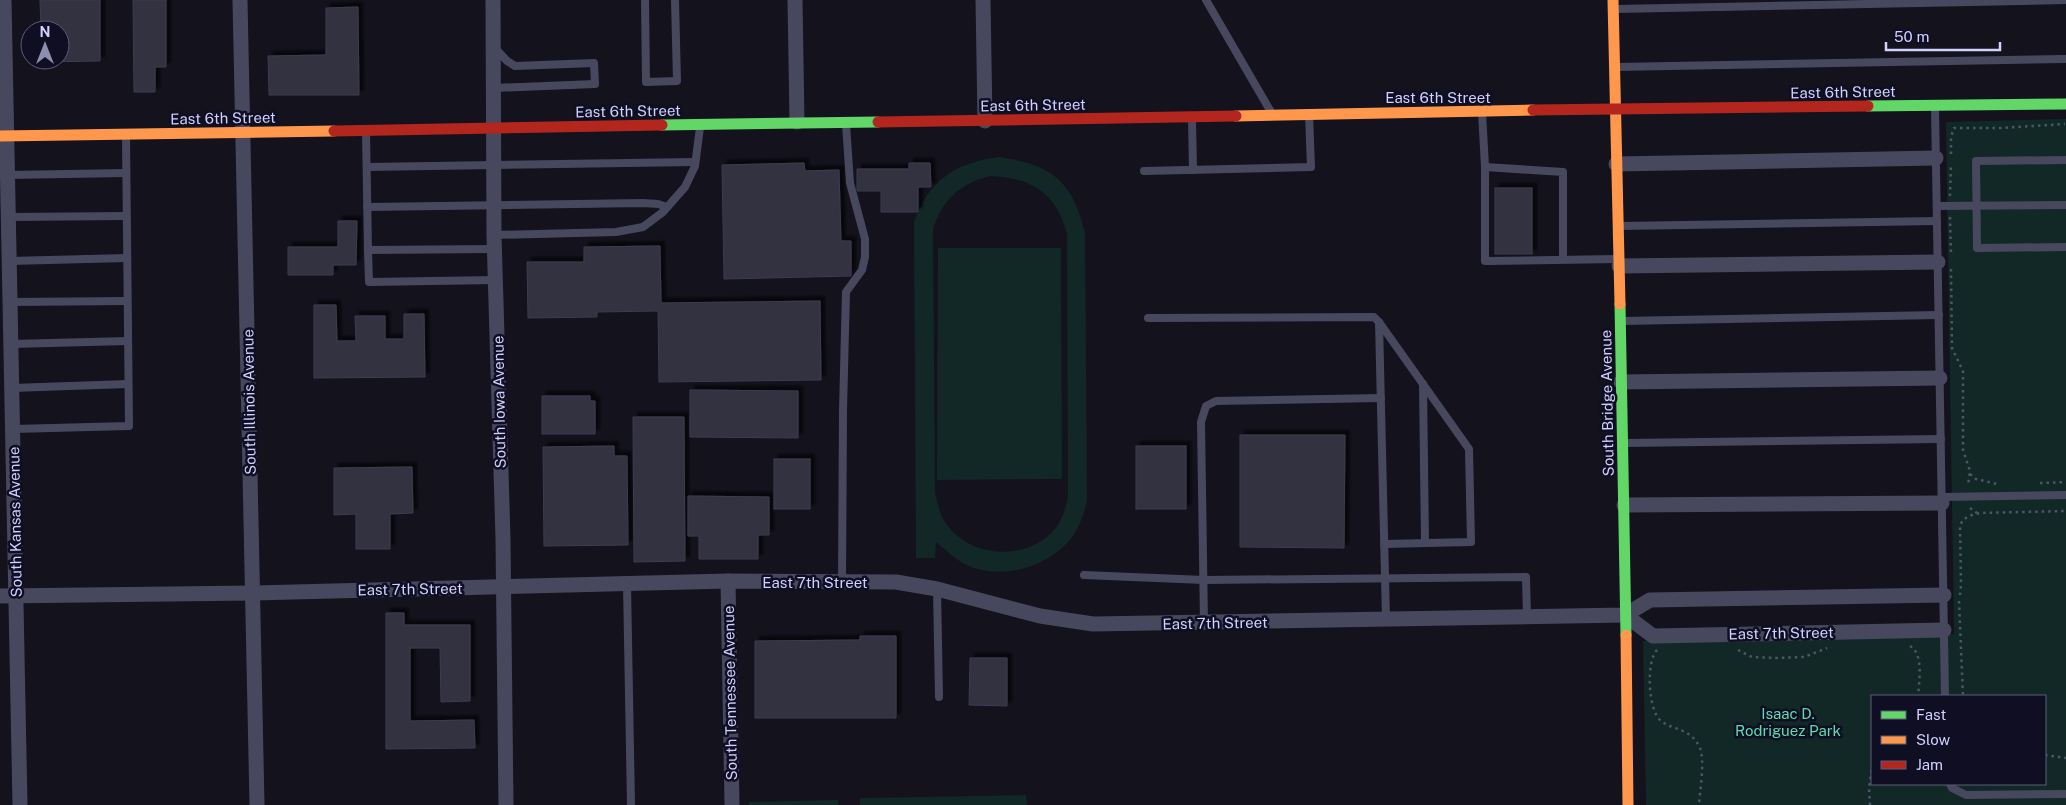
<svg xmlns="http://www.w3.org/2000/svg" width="2066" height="805" font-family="'Public Sans',sans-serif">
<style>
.green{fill:#112827;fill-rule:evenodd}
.building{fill:#313040;stroke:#3e3c51;filter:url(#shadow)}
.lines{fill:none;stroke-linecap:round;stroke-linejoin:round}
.path{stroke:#495964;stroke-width:2.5;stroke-dasharray:2.5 4;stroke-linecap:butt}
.lane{stroke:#47485e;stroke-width:8}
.street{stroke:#47485e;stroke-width:15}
.fast{stroke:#63d668;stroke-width:11}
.slow{stroke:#ff974d;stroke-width:11}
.jam{stroke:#b3261e;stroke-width:11}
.labels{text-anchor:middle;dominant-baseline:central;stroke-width:5;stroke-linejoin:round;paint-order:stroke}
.street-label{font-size:15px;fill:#d1d0fe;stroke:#0f0e22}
.park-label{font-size:15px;fill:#5ddeb1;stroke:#0f0e22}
</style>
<defs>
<filter id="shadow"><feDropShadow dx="4.5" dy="-4.5" stdDeviation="1" flood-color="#0009"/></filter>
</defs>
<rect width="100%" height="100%" fill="#13121d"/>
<g class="green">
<path d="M2066 119V805H1646L1643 641 1954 634 1946 122ZM1872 696H2045V784H1872Z"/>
<path d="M999 157C1052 165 1072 180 1085 233L1087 501C1084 513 1080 526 1073 536 1051 565 1009 579 974 568 959 563 948 552 936 542L935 558H916L914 222C930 179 955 163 999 157ZM990 176C1032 178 1056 192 1067 234L1068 498C1065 508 1062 521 1055 529 1028 561 972 559 947 525 940 516 938 504 935 493L933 229C942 200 961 183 990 176Z"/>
<path d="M938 248H1061L1062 479 937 480Z"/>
<path d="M1026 795 1027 805H860V798Z"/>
<path d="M838 800V805H749V802Z"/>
</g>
<g class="building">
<path d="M40 0H100V61L41 62V60H60V30H41Z"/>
<path d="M133 0H166V67H155V92H134Z"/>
<path d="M358 7 359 95H269L268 56 326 55V8Z"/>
<path d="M804 163 805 171 839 170 841 241H851V276L724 279 722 165Z"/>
<path d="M909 163H930L931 187H918V212H881V191H857V169H909Z"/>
<rect x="1495" y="188" width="37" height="66"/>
<path d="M338 221H357L356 265H333V275H288V247H338Z"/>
<path d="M660 246 661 303 820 301 821 380 659 382 658 311 597 312V317L528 318 527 262H584V247Z"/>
<path d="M314 305H336L337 341H356L355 316H385V339H404V314H424L425 377 314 378Z"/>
<path d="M690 390 798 391V438L690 437Z"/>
<path d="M542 396H590V401H595V434H542Z"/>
<path d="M633 417H684L685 561 634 562Z"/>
<path d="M1240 435H1345L1344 548 1240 547Z"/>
<path d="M614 446V456H627L628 545 544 546 543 447Z"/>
<rect x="1136" y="446" width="50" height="63"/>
<rect x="774" y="459" width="36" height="50"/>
<path d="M412 467 413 513 390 514V549H356V514L334 515V468Z"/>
<path d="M688 496 769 497V535H758V559H699V536H688Z"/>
<path d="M386 613H404V625H470V701L441 702 440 648H410V721L474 720 475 748 386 749Z"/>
<path d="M860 636H896V718H755V641L860 640Z"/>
<path d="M970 658H1007V706L969 705Z"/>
</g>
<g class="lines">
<g class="path">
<path d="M1951 154V137L1954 128H2001L2065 124"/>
<path d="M1950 196 1951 164"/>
<path d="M1950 217 1951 254"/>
<path d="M1951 269 1952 348 1963 371V450L1970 471 1968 485"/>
<path d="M1970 474 1976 479 1997 484"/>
<path d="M2040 483 2066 482"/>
<path d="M1970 508 1977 513"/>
<path d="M1960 595 1961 585 1960 525C1965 516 1971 515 1980 513L2066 511"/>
<path d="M1959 601 1963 696"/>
<path d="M1910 646C1924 654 1919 682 1918 696"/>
<path d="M1657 650C1646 661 1648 709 1660 720 1672 731 1691 727 1700 748 1705 761 1700 790 1699 805"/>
<path d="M1738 650 1752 657 1776 658 1804 657 1827 648"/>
<path d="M2045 755 2066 758"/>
<path d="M1870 805 1869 788 1872 767"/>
</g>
<g class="lane">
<path d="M645 0 646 82 677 81 675 0"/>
<path d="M1206 0 1271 112"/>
<path d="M1616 9 2066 0"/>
<path d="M1616 67 2066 59"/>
<path d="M494 88 595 84 594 63 515 66 507 61 495 48"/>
<path d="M1935 108 1945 696"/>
<path d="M1482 112 1485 167V261L1617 259"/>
<path d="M1192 119 1193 170"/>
<path d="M366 132 368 250 495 249"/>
<path d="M2066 160 1976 161 1977 248 2066 247"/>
<path d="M367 167 695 162"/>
<path d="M1485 167 1563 172V259"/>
<path d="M1144 171 1311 167 1309 114"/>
<path d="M7 175 126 173"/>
<path d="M1937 206 2066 205"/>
<path d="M367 207 643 203 658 204 667 207"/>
<path d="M8 217 126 216"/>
<path d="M1620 226 1937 221"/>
<path d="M494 235 616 232 643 227 663 212 685 187 695 166 700 127"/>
<path d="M368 250 369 282 496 280"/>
<path d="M9 261 127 258"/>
<path d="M10 302 127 301"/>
<path d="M1148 318 1374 317 1379 322 1386 619"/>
<path d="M1622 321 1939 315"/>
<path d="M1379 322 1469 449 1471 542 1384 544"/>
<path d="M11 344 128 341"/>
<path d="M1423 384 1425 543"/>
<path d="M12 388 128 384"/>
<path d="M13 429 129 426 126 136"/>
<path d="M1625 443 1941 439"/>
<path d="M1942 497 2066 495"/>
<path d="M1084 575 1204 580 1526 577 1527 617"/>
<path d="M842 582 843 410 846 292 862 270 865 257V239L850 183 846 124"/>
<path d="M627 584 631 805"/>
<path d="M937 589 939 697"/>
<path d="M1204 623 1201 422 1206 406 1216 401 1381 398"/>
<path d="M1950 784 1952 788 1966 795 2066 794"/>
</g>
<g class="street">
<path d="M4 0 20 805"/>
<path d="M240 0 257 805"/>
<path d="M493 0 494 235 503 539 506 805"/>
<path d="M795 0 797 122"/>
<path d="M983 0 985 121"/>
<path d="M1616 164 1936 158"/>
<path d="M1619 266 1938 262"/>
<path d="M1621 382 1940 378"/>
<path d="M1624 505 1942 503"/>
<path d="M728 581 732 805"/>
<path d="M0 596 253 593 728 581 896 582 937 589 1040 616 1093 624 1625 615 1650 600 1944 595"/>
<path d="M1625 615 1653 636 1944 630"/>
</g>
<g class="fast">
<path d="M1868 106 2066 104"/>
<path d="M662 125 878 122"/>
<path d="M1620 304 1626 635"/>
</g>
<g class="slow">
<path d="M1613 0 1620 304"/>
<path d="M1236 116 1533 110"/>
<path d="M0 136 334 131"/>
<path d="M1626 635 1628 805"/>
</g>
<g class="jam">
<path d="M1533 110 1868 106"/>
<path d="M878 122 1236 116"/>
<path d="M334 131 662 125"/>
</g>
</g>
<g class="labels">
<g class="street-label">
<text transform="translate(1843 92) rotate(-1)">East 6th Street</text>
<text x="1438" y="97">East 6th Street</text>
<text transform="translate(1033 105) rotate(-1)">East 6th Street</text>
<text transform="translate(628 111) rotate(-1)">East 6th Street</text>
<text transform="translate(223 118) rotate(-1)">East 6th Street</text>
<text transform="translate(249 402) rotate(-91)">South Illinois Avenue</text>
<text transform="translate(499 402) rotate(-91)">South Iowa Avenue</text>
<text transform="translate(1607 403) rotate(-91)">South Bridge Avenue</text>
<text transform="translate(15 522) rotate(-91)">South Kansas Avenue</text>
<text x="815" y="582">East 7th Street</text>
<text transform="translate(410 589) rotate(-1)">East 7th Street</text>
<text transform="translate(1215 623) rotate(-1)">East 7th Street</text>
<text transform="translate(1781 633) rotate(-1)">East 7th Street</text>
<text transform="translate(730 693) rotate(-91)">South Tennessee Avenue</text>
</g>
<g class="park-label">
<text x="1788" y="713">Isaac D.<tspan x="1788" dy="17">Rodriguez Park</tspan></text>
</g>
</g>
<rect x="1871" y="695" width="175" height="90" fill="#0f0e22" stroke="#5d5c7a"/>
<rect x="1881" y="711" width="25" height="8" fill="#63d668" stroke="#5d5c7a"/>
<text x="1916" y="720" font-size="15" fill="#d1d0fe">Fast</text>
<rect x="1881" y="736" width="25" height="8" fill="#ff974d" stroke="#5d5c7a"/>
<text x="1916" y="745" font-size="15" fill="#d1d0fe">Slow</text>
<rect x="1881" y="761" width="25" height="8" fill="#b3261e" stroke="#5d5c7a"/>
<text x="1916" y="770" font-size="15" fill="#d1d0fe">Jam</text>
<g transform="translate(45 45)"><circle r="24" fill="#0f0e22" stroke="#5d5c7a"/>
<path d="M0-4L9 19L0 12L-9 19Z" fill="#8e8eaf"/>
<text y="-8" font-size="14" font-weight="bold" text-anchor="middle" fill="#d1d0fe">N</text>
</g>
<path d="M1886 42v8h114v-8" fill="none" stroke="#d1d0fe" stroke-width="2.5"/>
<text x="1894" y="42" font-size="15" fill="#d1d0fe" stroke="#0f0e22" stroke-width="4" paint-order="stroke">50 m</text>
</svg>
